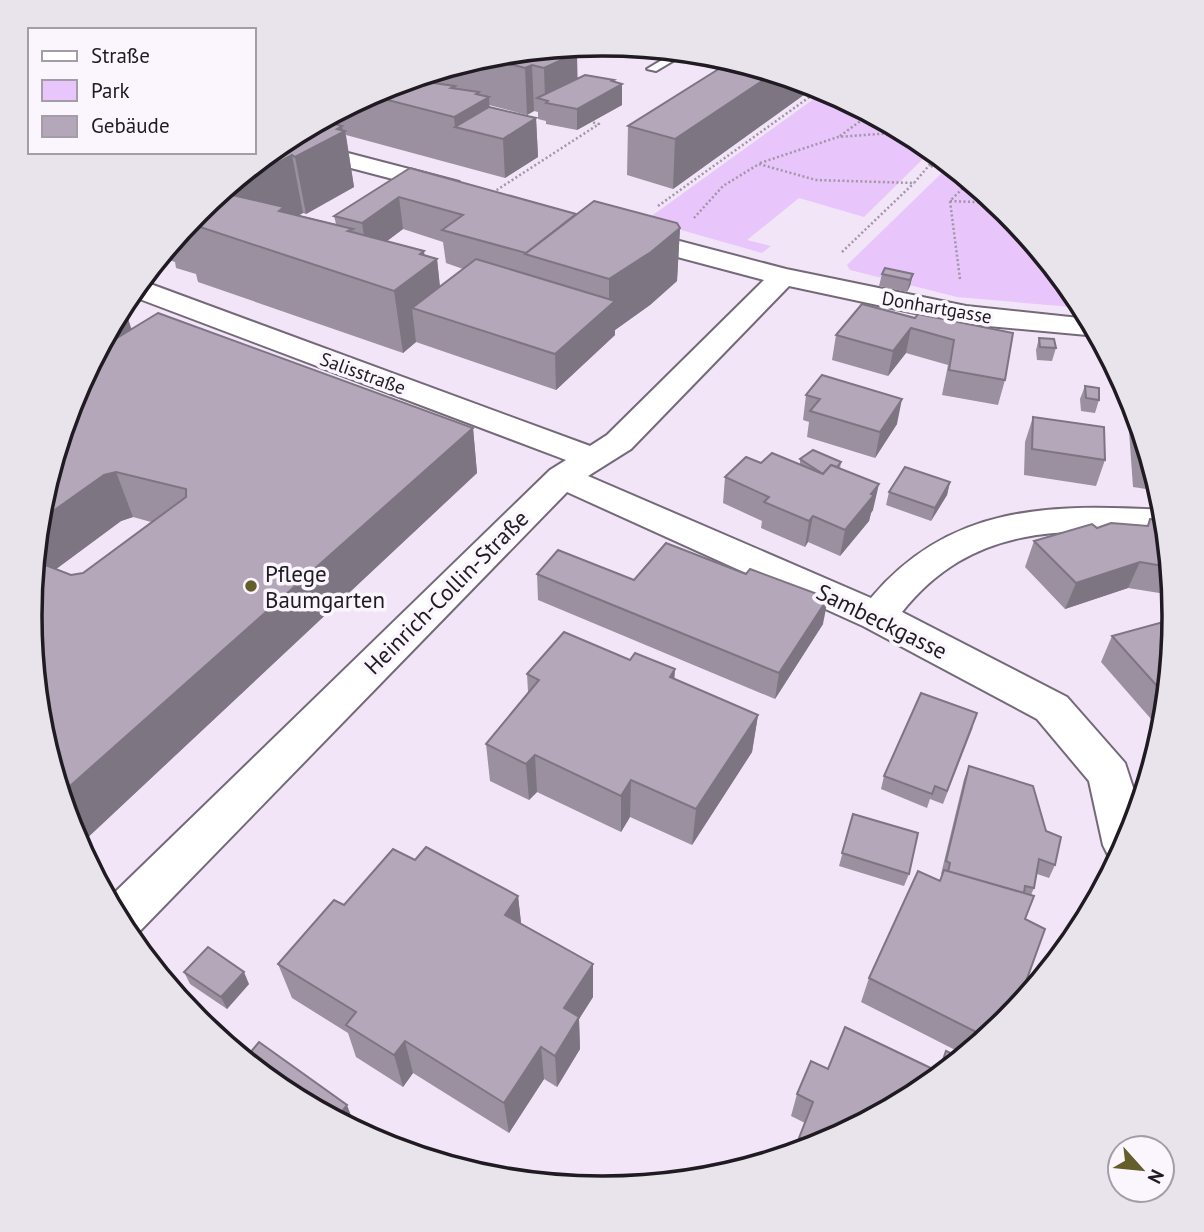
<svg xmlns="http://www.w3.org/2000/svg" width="1204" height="1232" font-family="'PT Sans',sans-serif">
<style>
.green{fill:#e8c5fa}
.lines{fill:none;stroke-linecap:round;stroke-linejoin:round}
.lane-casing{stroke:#746979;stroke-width:4}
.street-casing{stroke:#746979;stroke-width:4}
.path{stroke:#a096a5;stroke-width:2.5;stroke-dasharray:2 2.5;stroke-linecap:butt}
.lane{fill:#fff;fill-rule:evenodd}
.street{fill:#fff;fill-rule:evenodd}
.wall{fill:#9a909f;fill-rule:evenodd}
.shaded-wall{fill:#7d7582}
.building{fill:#b3a7b9;stroke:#7d7582;stroke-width:2}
.poi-dot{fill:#635e2b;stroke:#fbf6fe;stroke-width:2.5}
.labels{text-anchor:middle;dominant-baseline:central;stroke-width:7;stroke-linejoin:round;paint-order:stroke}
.far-street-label{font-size:19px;fill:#201b22;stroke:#fbf6fe}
.poi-label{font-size:23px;fill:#201b22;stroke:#fbf6fe;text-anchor:start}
.street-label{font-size:23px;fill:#201b22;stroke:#fbf6fe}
.rim{fill:none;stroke:#201b22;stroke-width:3.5}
</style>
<rect width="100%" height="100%" fill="#f2e5f8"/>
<g class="green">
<path d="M826 90 920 140 932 150 864 217 799 198 747 240 771 246 762 253 646 220Z"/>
<path d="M950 165 1007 212 1083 308 957 297 850 270 847 265Z"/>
</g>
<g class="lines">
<defs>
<path id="lane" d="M677 51 688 52 656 71 647 69Z"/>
<g id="street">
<path d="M298 140 459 182 462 187 459 192 450 194 290 152 286 147 290 142Z"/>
<path d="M630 228 786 269 966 306 1089 319 1098 336 966 324 789 286 631 449 588 476 871 598C950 504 1050 504 1164 510L1165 534C1062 528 972 524 902 612L1067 697 1125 763 1139 806 1131 835 1117 861 1110 859 1103 845 1089 781 1037 719 863 626 567 492 136 935 129 938 108 899 550 470 566 460 129 295 140 281 145 282 590 446 607 435 764 280 621 242 617 236 621 230Z"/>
</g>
</defs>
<use href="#lane" class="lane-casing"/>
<use href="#street" class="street-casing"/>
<g class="path">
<path d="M840 136 870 114"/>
<path d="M760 163 838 137 905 132"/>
<path d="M931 167 941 158"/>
<path d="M489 195 599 124 591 122"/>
<path d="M950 201 997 203"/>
<path d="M658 206 822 88"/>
<path d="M694 218 723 186 759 164 816 180 914 183 938 155"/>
<path d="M842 252 914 183"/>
<path d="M960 279 950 201 970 181"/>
</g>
<use href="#lane" class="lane"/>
<use href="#street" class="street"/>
</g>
<g class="wall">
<path d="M601 44 581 53 561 48Z"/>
<path d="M558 48 578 78 614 82 622 84V105L577 130 546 124V121L538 119V112L534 111 527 115 489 105V107L536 118 538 157 505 178 346 135 354 187 306 214 303 213 299 215 336 224 334 216 410 168 576 214 680 228 677 281 650 305 615 330V335L556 390 416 342 403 353 198 282 196 274 176 268 175 262 166 259 161 262 157 260 198 211 284 140 383 87 491 55ZM403 229 443 242 446 263 463 269 440 286 437 259 387 241Z"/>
<path d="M733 60 813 85 812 89 673 189 627 175 628 126Z"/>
<path d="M882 274H913L910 286 907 292 879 286Z"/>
<path d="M125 309 131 329 473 428 477 473 84 841 73 834 41 727 30 616ZM133 517 151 522 83 573 71 575 56 569 121 521Z"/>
<path d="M915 318 1013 333 1005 380 998 405 942 395 948 365 906 353 888 376 832 360 836 335Z"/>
<path d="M1039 338 1056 348 1052 361 1037 360 1036 350Z"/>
<path d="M1085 386 1099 400 1095 413 1081 411 1080 399Z"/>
<path d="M806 395 897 424 875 458 807 437 809 422 803 420Z"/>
<path d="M1136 413 1159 491 1133 487 1129 431Z"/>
<path d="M1033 417 1105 460 1096 486 1024 475 1025 442Z"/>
<path d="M800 459 841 462 840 469 873 510 871 513 869 521 840 556 808 542 805 547 761 528 762 521 723 503 725 477 761 463 800 464Z"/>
<path d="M950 482 947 495 931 521 886 505 889 492Z"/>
<path d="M1150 519 1165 521 1172 595 1128 588 1065 609 1025 567 1034 541 1097 528 1147 526Z"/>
<path d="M537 574 634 580 823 624 775 699 538 600Z"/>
<path d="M1174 619 1163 725 1158 727 1101 662 1112 636Z"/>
<path d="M527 674 674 679 758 715 752 752 692 845 630 817 621 832 537 792 529 800 490 781 486 744 528 692Z"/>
<path d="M973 727 943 804 930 799 927 808 881 789 884 776Z"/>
<path d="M969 766 1055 865 1049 878 1037 874 1034 888 1031 895 1025 919 1006 1021 965 1055 861 1002 869 978 940 881 943 875 941 874 964 779Z"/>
<path d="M853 814 909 874 904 886 839 866Z"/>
<path d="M415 860 518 896 521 924 593 964V997L579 1019 580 1049 557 1087 544 1079 509 1133 413 1073 403 1087 356 1057 348 1033 292 998 278 964 344 905Z"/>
<path d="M184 972 249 984 227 1009 190 984Z"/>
<path d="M946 1051 961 1058 821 1145 794 1153 805 1123 791 1116 797 1094 828 1069 937 1072Z"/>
</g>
<g class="shaded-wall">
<path d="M601 44 581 53V46Z"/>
<path d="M577 53 578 99 548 101 545 100 544 68Z"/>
<path d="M532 65 534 111 527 115 525 68Z"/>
<path d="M774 73 813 85 812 89 673 189 675 139Z"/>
<path d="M614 80V88L622 84V105L577 130V109Z"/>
<path d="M455 86 458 115 476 94 479 92 480 102 489 97 491 136 455 127 451 88Z"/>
<path d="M536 118 538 157 505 178 503 139Z"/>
<path d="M342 126 343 132 345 131 354 187 306 214 295 157Z"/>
<path d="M292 155 303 213 287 222 224 193Z"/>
<path d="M399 197 403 229 367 256 362 223Z"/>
<path d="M680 228 677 281 650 305 615 330V335L556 390 555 354 609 306V279Z"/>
<path d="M424 251 426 267 437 259 443 318 412 308 416 342 403 353 394 291 420 254Z"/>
<path d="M164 252 166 259 161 262 160 257Z"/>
<path d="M913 274 910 286 907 292 910 280Z"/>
<path d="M125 309 139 353 86 374 118 313Z"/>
<path d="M911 328 906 353 888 376 893 351Z"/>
<path d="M902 399 897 424 875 458 880 432Z"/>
<path d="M473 428 477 473 84 841 64 803 61 794Z"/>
<path d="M116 472 133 517 121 521 40 581 32 595 39 521 104 475Z"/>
<path d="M950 482 947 495 931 521 935 508Z"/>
<path d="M879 484 873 510 871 513 869 521 840 556 845 530Z"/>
<path d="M813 516 808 542 805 547 809 521Z"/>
<path d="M1140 562 1128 588 1065 609 1076 583Z"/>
<path d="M828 598 823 624 775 699 779 673Z"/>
<path d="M675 669 673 706 670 677Z"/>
<path d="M1165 713 1163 725 1158 727Z"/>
<path d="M758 715 752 752 692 845 696 809Z"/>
<path d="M535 755 537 792 529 800 526 764Z"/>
<path d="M631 780 630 817 621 832V796Z"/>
<path d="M518 896 522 931 505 915Z"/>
<path d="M593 964V997L579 1019 580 1049 557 1087 555 1056 564 1008Z"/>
<path d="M244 972 249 984 227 1009 221 997Z"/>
<path d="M405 1041 413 1073 403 1087 394 1055Z"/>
<path d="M541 1047 544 1079 509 1133 504 1103Z"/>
<path d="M347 1105 355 1126 353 1129 336 1119Z"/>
</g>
<g class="building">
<path d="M558 48 577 53 544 68 532 65 525 68 482 57 491 55Z"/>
<path d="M733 60 774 73 675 139 628 126Z"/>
<path d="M585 75 614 80 612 81 622 84 577 109 546 103 548 101 537 98Z"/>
<path d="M418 77 430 80 426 82 455 86 451 88 479 92 476 94 489 97 454 117 368 95 383 87Z"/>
<path d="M489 107 536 118 503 139 455 127Z"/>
<path d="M321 120 342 126 337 129 345 131 295 157 292 155 224 193 284 207 279 211 353 229 348 231 424 251 420 254 437 259 394 291 188 223 198 211 284 140Z"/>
<path d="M410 168 576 214 526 253 442 230 463 215 399 197 362 223 334 216Z"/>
<path d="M594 201 677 223 680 228 651 252 609 279 525 254Z"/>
<path d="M476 259 615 301 555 354 412 308Z"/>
<path d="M885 268 913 274 910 280 882 274Z"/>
<path d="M862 304 915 318 918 314 1013 333 1005 380 949 370 954 340 911 328 893 351 836 335Z"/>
<path d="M158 313 473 428 61 794 41 727 30 616 35 561 71 575 83 573 186 497V489L116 472 104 475 39 521 41 504 73 397 99 349Z"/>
<path d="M1039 338 1054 339 1056 348 1040 347Z"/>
<path d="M822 375 902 399 880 432 810 411 820 399 806 395Z"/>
<path d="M1085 386 1099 388V400L1086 398Z"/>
<path d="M1033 417 1104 427 1105 460 1032 449Z"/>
<path d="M1141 431 1150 462 1144 461Z"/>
<path d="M813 450 841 462 837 467 831 465 823 474 800 459Z"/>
<path d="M772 453 823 474 831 465 879 484 871 494 874 495 845 530 813 516 809 521 764 502 769 497 725 477 746 457 761 463Z"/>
<path d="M905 467 950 482 935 508 889 492Z"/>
<path d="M1150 519 1165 521 1169 567 1140 562 1076 583 1034 541 1092 524 1097 528 1111 523 1148 526Z"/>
<path d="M666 543 746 574 750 569 828 598 779 673 537 574 558 550 634 580Z"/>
<path d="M1174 619 1166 696 1112 636Z"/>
<path d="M564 632 630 660 635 653 675 669 670 677 758 715 696 809 631 780 621 796 535 755 526 764 486 744 539 680 527 674Z"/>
<path d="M921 693 977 713 947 791 935 786 932 794 884 776Z"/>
<path d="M969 766 1033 786 1046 831 1061 837 1055 865 1039 859 1034 888 1025 886 1024 893 948 872 950 863 946 861Z"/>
<path d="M853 814 918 833 909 874 842 853Z"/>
<path d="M426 847 518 896 505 915 593 964 564 1008 579 1017 555 1056 541 1047 504 1103 405 1041 394 1055 346 1025 356 1012 278 964 334 900 344 905 393 849 415 860Z"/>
<path d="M944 870 1034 896 1025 919 1045 929 1016 1009 1006 1021 986 1037 869 978 918 871 940 881Z"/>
<path d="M208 947 244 972 221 997 184 972Z"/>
<path d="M845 1027 939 1072 946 1051 961 1058 920 1092 821 1145 815 1146 799 1138 813 1102 797 1094 811 1061 828 1069Z"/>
<path d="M259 1042 347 1105 336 1119 284 1092 245 1059Z"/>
</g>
<circle class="poi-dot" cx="251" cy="586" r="7"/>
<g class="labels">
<g class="far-street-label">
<text transform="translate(937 307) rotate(10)">Donhartgasse</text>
<text transform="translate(363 373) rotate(20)">Salisstraße</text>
</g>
<g class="poi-label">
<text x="265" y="573">Pflege<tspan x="265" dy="26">Baumgarten</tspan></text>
</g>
<g class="street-label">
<text transform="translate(446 592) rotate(-45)">Heinrich-Collin-Straße</text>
<text transform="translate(882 621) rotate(26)">Sambeckgasse</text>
</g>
</g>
<path d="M0 0H1204V1232H0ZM42 616a560 560 0 1 1 1120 0a560 560 0 1 1-1120 0Z" fill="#e9e4ec" fill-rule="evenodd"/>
<path class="rim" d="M42 616a560 560 0 1 1 1120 0a560 560 0 1 1-1120 0Z"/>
<rect x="28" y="28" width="228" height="126" fill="#fbf6fe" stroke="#a39ea6" stroke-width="2"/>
<rect x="42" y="51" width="35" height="10" fill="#ffffff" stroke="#a39ea6" stroke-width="2"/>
<text x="91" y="63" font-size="21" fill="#201b22">Straße</text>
<rect x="42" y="80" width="35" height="21" fill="#e8c5fa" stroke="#a39ea6" stroke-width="2"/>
<text x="91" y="98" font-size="21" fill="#201b22">Park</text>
<rect x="42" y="116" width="35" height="21" fill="#b3a7b9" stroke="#a39ea6" stroke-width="2"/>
<text x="91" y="133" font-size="21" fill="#201b22">Gebäude</text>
<g transform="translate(1141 1169) rotate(117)"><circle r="33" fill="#fbf6fe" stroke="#a39ea6" stroke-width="2"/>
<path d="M0-5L12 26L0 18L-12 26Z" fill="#635e2b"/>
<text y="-10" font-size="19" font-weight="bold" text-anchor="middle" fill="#201b22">N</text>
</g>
</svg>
